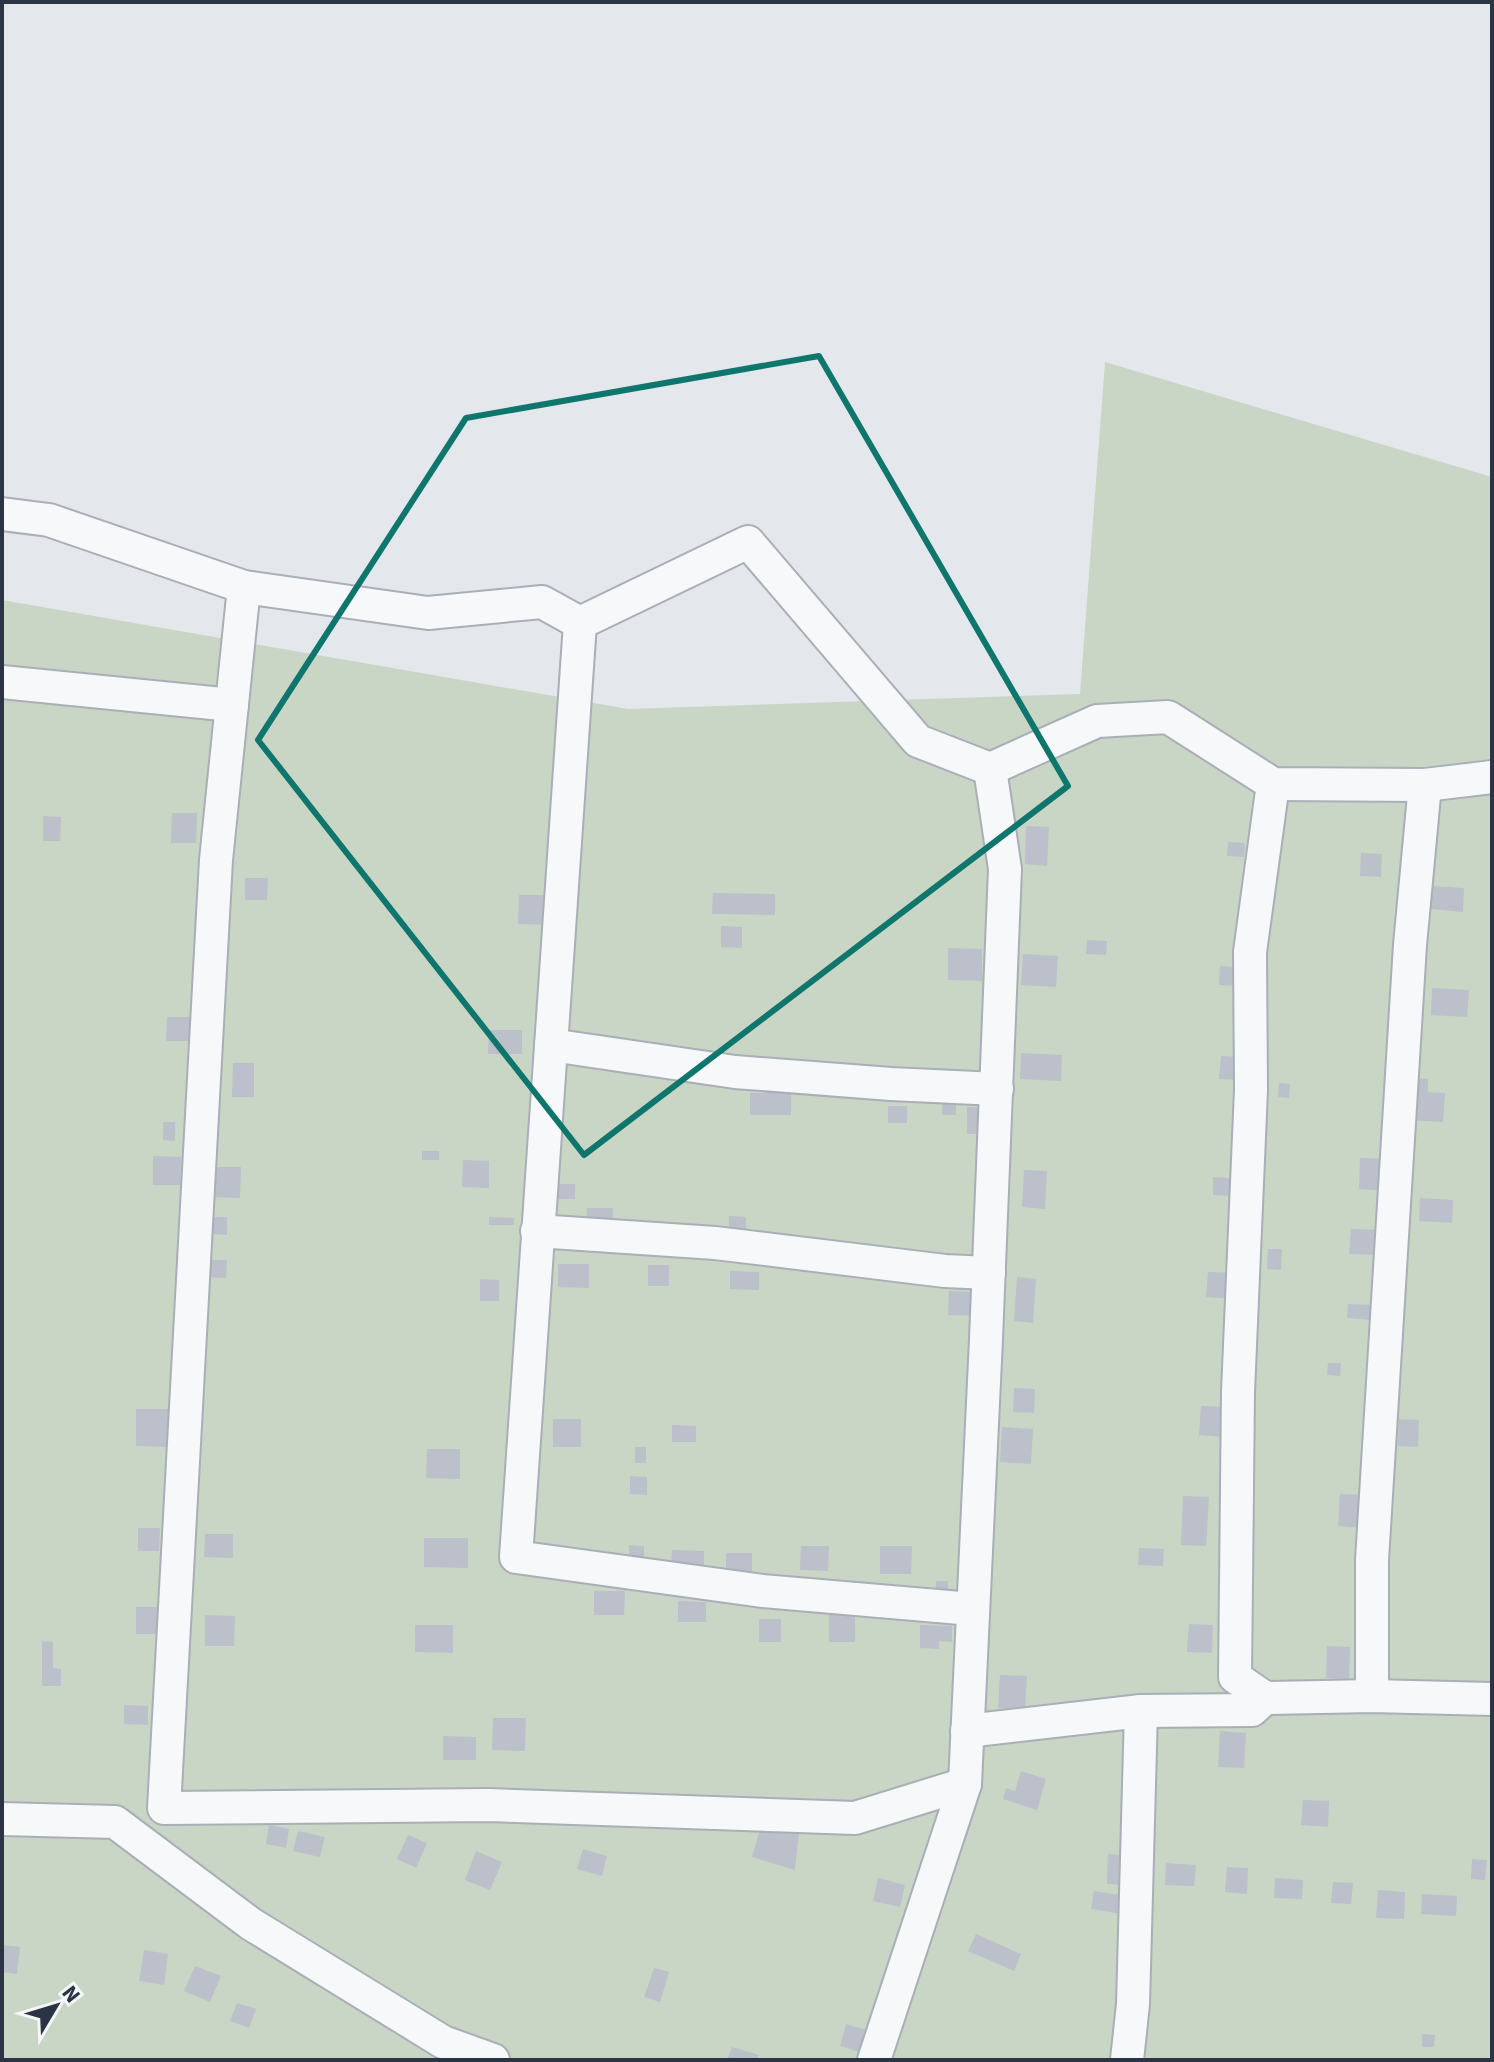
<svg xmlns="http://www.w3.org/2000/svg" width="1494" height="2062" font-family="'Source Sans 3',sans-serif">
<style>
.green{fill:#c9d6c5}
.building{fill:#bbc0ca}
.lines{fill:none;stroke-linecap:round;stroke-linejoin:round}
.minor-casing{stroke:#a9aeb7;stroke-width:36}
.minor{stroke:#f7f8fa;stroke-width:32}
.marked{fill:none;stroke:#0f766e;stroke-width:6;stroke-linejoin:round}
</style>
<rect width="100%" height="100%" fill="#e4e7ec"/>
<path class="green" d="M1105 362 1492 477V2060H2V600L628 709 1080 694Z"/>
<g class="building">
<path d="M172 813H197L196 843H171Z"/>
<path d="M43 816 61 817 60 841H43Z"/>
<path d="M1026 826 1049 827 1047 866 1025 864Z"/>
<path d="M1228 842 1245 843 1244 857 1227 856Z"/>
<path d="M1361 853 1382 854 1381 877 1360 876Z"/>
<path d="M245 878H268L267 900H245Z"/>
<path d="M1432 886 1464 888 1463 912 1431 909Z"/>
<path d="M713 893 775 894V915L712 914Z"/>
<path d="M519 895H555L554 925 518 924Z"/>
<path d="M721 926 742 927V948L721 947Z"/>
<path d="M1087 940 1107 941 1106 955 1086 954Z"/>
<path d="M948 948 982 949V981L948 980Z"/>
<path d="M1023 954 1058 956 1056 987 1021 985Z"/>
<path d="M1220 966 1244 968 1243 986 1219 985Z"/>
<path d="M1432 988 1469 990 1467 1017 1431 1015Z"/>
<path d="M167 1017H190V1041H166Z"/>
<path d="M489 1030H522V1054H488Z"/>
<path d="M1021 1053 1062 1055 1061 1081 1020 1079Z"/>
<path d="M1221 1056 1240 1057 1238 1080 1219 1079Z"/>
<path d="M233 1063H254V1097H232Z"/>
<path d="M1410 1078 1428 1079V1092L1445 1093 1443 1122 1408 1120Z"/>
<path d="M1279 1083 1290 1084 1289 1098 1278 1097Z"/>
<rect x="750" y="1093" width="41" height="22"/>
<rect x="942" y="1101" width="14" height="14"/>
<rect x="888" y="1106" width="19" height="17"/>
<path d="M967 1107 988 1108V1134H967Z"/>
<path d="M163 1122H175V1141L163 1140Z"/>
<rect x="422" y="1151" width="17" height="9"/>
<path d="M153 1156 181 1157 180 1185H153Z"/>
<path d="M1360 1158 1388 1159 1386 1191 1359 1189Z"/>
<path d="M463 1160 489 1161V1188L462 1187Z"/>
<path d="M209 1167H241L240 1198 208 1197Z"/>
<path d="M1024 1170 1047 1171 1045 1209 1022 1207Z"/>
<path d="M1213 1177 1231 1178 1230 1196 1213 1195Z"/>
<rect x="555" y="1184" width="20" height="15"/>
<path d="M1420 1198 1453 1200 1452 1223 1419 1221Z"/>
<path d="M587 1208H613L612 1226H586Z"/>
<path d="M729 1216 746 1217V1233H729Z"/>
<path d="M213 1217H227V1235L213 1234Z"/>
<path d="M489 1217 514 1218V1225H489Z"/>
<path d="M1351 1229 1381 1230 1379 1255 1349 1254Z"/>
<path d="M1268 1249H1282L1281 1270 1267 1269Z"/>
<path d="M206 1260H227L226 1278 206 1277Z"/>
<path d="M558 1264H589V1288L558 1287Z"/>
<rect x="648" y="1265" width="21" height="21"/>
<path d="M730 1271 759 1272V1290L730 1289Z"/>
<path d="M1208 1272 1235 1273 1234 1299 1206 1297Z"/>
<path d="M1017 1277 1036 1279 1033 1323 1014 1321Z"/>
<path d="M480 1279 499 1280V1301H480Z"/>
<path d="M949 1291 983 1292 982 1316 948 1315Z"/>
<path d="M1348 1304 1373 1305V1320L1347 1318Z"/>
<path d="M1328 1363H1341L1340 1376 1327 1375Z"/>
<path d="M1014 1388 1035 1389 1034 1413 1013 1412Z"/>
<path d="M1201 1406 1227 1407 1225 1437 1199 1435Z"/>
<path d="M136 1409H169V1447L136 1446Z"/>
<rect x="553" y="1419" width="28" height="28"/>
<path d="M1399 1419 1419 1420 1418 1447 1398 1446Z"/>
<path d="M672 1425 696 1426V1442H672Z"/>
<path d="M1002 1427 1033 1429 1031 1464 1000 1462Z"/>
<rect x="635" y="1447" width="11" height="16"/>
<path d="M427 1449H460V1479L426 1478Z"/>
<path d="M630 1476 647 1477V1495L630 1494Z"/>
<path d="M1340 1494 1366 1495 1364 1528 1338 1526Z"/>
<path d="M1183 1496 1209 1497 1206 1546 1181 1545Z"/>
<path d="M138 1528H160L159 1551H138Z"/>
<path d="M205 1534H233V1558L204 1557Z"/>
<path d="M424 1538H468V1568L424 1567Z"/>
<path d="M629 1545 644 1546V1565L629 1564Z"/>
<path d="M801 1546H829L828 1571 800 1570Z"/>
<path d="M880 1546H912L911 1574H880Z"/>
<path d="M1139 1548 1164 1549 1163 1566 1138 1565Z"/>
<path d="M672 1550 704 1551V1570H671Z"/>
<rect x="726" y="1553" width="26" height="20"/>
<path d="M936 1581H948V1602H935Z"/>
<path d="M594 1591H625L624 1615H594Z"/>
<path d="M678 1601 706 1602V1622H678Z"/>
<rect x="136" y="1607" width="27" height="27"/>
<path d="M205 1615 235 1616 234 1646H205Z"/>
<rect x="829" y="1615" width="26" height="27"/>
<rect x="759" y="1619" width="22" height="23"/>
<path d="M1189 1624 1213 1625 1212 1653 1187 1652Z"/>
<path d="M415 1625H453V1653L415 1652Z"/>
<path d="M920 1625 952 1626V1642L939 1641V1649L920 1648Z"/>
<path d="M42 1641 53 1642V1668L61 1669V1686H42Z"/>
<path d="M1327 1646 1350 1647 1349 1679 1326 1678Z"/>
<path d="M1000 1675 1027 1676 1025 1709 998 1708Z"/>
<path d="M124 1705 148 1706V1725L124 1724Z"/>
<path d="M493 1718H526L525 1751 492 1750Z"/>
<path d="M1220 1731 1246 1733 1244 1768 1218 1767Z"/>
<path d="M443 1736 476 1737V1760H443Z"/>
<path d="M1021 1771 1046 1779 1037 1810 1003 1799 1006 1788 1015 1791Z"/>
<path d="M1303 1800 1329 1801 1328 1827 1301 1825Z"/>
<path d="M269 1825 289 1829 286 1848 266 1844Z"/>
<path d="M760 1830 799 1832 795 1870 752 1857Z"/>
<path d="M298 1831 325 1837 320 1857 293 1851Z"/>
<path d="M408 1835 427 1843 416 1868 397 1859Z"/>
<path d="M583 1849 607 1856 602 1876 577 1869Z"/>
<path d="M476 1851 502 1862 490 1890 465 1880Z"/>
<path d="M1108 1854 1128 1855 1127 1885 1107 1884Z"/>
<path d="M1472 1859 1487 1860 1485 1880 1471 1879Z"/>
<path d="M1166 1863 1196 1865 1194 1886 1165 1885Z"/>
<path d="M1227 1867 1248 1868 1247 1894 1225 1892Z"/>
<path d="M878 1878 905 1885 900 1907 873 1901Z"/>
<path d="M1275 1878 1303 1880 1302 1899 1274 1898Z"/>
<path d="M1333 1882 1353 1883 1351 1904 1331 1903Z"/>
<path d="M1378 1890 1405 1892 1404 1919 1376 1918Z"/>
<path d="M1094 1891 1126 1896 1122 1914 1091 1909Z"/>
<path d="M1422 1894 1457 1896 1456 1916 1421 1914Z"/>
<path d="M976 1934 1021 1954 1014 1971 968 1951Z"/>
<path d="M2 1945 20 1947 17 1974 2 1972Z"/>
<path d="M144 1950 168 1954 164 1985 139 1981Z"/>
<path d="M195 1966 221 1976 210 2002 184 1991Z"/>
<path d="M654 1968 669 1972 660 2002 644 1997Z"/>
<path d="M237 2003 256 2009 249 2028 230 2021Z"/>
<path d="M846 2024 870 2031 863 2053 840 2046Z"/>
<path d="M1422 2034 1435 2035 1434 2047H1422Z"/>
<path d="M732 2047 759 2055 757 2060H727Z"/>
</g>
<g class="lines">
<defs>
<g id="minor">
<path d="M2 514 49 520 244 587 428 613 542 602 580 623 748 542 918 741 990 769 1097 721 1168 717 1273 784 1425 785 1492 777"/>
<path d="M244 587 216 860 164 1808 488 1805 855 1818 965 1784"/>
<path d="M580 623 516 1557 762 1591 972 1609"/>
<path d="M2 682 232 705"/>
<path d="M1273 784 1250 952 1251 1090 1238 1392 1235 1677 1265 1698 1372 1696 1492 1699"/>
<path d="M551 1045 735 1072 891 1084 997 1089"/>
<path d="M537 1231 715 1243 945 1271 989 1273"/>
<path d="M1372 1696V1560L1410 945 1425 785"/>
<path d="M967 1731 1141 1711 1252 1710 1265 1698"/>
<path d="M2 1819 115 1822 251 1924 443 2042 493 2060"/>
<path d="M874 2060 965 1784 986 1339 1005 869 990 769"/>
<path d="M1127 2060 1133 2004 1141 1711"/>
</g>
</defs>
<use href="#minor" class="minor-casing"/>
<use href="#minor" class="minor"/>
</g>
<path class="marked" d="M819 356 1068 786 584 1155 258 740 466 418Z"/>
<rect width="1494" height="2062" fill="none" stroke="#2b3445" stroke-width="8"/>
<g transform="translate(56 2006) rotate(52)" stroke="#f4f6f9" stroke-width="6" paint-order="stroke">
<path d="M0-6L14 30L0 20L-14 30Z" fill="#2b3445"/>
<text y="-12" font-size="22" font-weight="bold" text-anchor="middle" fill="#2b3445">N</text>
</g>
</svg>
